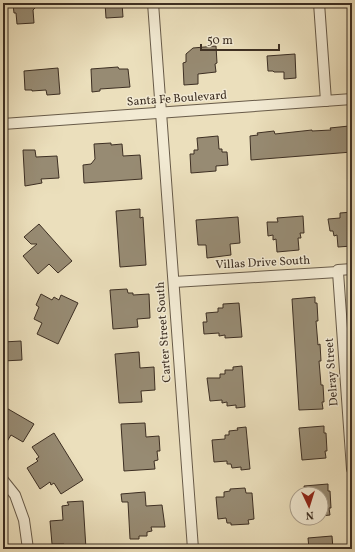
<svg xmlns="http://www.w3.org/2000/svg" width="355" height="552" font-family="Vollkorn,serif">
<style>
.building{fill:#978b73;stroke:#3d2f23}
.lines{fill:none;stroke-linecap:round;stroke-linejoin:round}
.minor-casing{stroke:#685b49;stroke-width:12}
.minor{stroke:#f2ead3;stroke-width:10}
.labels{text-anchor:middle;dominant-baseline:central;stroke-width:3;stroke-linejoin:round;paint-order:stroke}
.street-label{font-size:12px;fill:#3d2f23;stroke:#f2ead3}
</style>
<rect width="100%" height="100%" fill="#ebdfbc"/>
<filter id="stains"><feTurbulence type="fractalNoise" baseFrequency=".005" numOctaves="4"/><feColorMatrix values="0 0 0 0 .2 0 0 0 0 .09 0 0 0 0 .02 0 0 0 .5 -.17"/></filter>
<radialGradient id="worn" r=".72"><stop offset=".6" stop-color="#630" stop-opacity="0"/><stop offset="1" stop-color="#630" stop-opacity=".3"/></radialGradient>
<g class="building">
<path d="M14 3H40L33 10 34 23 17 24 16 13H14L13 4Z"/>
<path d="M105 3H122L123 17 106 18Z"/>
<path d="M216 46 217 63 215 64 216 72 198 74V84L184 85 183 63 186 62V54L193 48Z"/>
<path d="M295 54 296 78 284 79V72H274L273 71H268L267 56Z"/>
<path d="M118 67 119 69H128L130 87 100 89V91L92 92 91 69Z"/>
<path d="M58 68 60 94 47 95 46 90 32 91V90H25L24 71Z"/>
<path d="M349 126V129H352V152L251 160 250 136 258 135 257 133 274 131 275 134 312 130V131L331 130 330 128Z"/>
<path d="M218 136 219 149H222V152H227L228 165 216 166V171L191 173 190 154H194V150H198L197 138Z"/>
<path d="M111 143V145L122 144 123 156 140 155 142 179 84 183 83 165 91 164 95 159 94 144Z"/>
<path d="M23 150H35L36 157 57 156 59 178 41 179 42 183 25 186Z"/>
<path d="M140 209V218L143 217 146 265 120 267 116 211Z"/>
<path d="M352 212V246L338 247 337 235 334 236 333 231H330L328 219 340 218V213Z"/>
<path d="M303 216 304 233H300L301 238H298L299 250 277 252 276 239 273 240V235L268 236 267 222H278L277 218Z"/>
<path d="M238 217 240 243 230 244 231 255 207 258 206 245H198L196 220Z"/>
<path d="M39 224 72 261 58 273 49 264 38 274 23 256 37 244H31L24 237Z"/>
<path d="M127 289 128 293H133V295L149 294 150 318 137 319 138 327 113 329 110 290Z"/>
<path d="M41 294 52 300 54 297 59 300 61 295 78 303 58 344 37 334 42 323 34 319 39 307 36 305Z"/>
<path d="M315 297V303H317L318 321H316L318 345 320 344 321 361H319L321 385H323L324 402H322L323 409 299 410 292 299Z"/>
<path d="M239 303 242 337 225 338V335L219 336V333L204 334 203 322H207L206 313 218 312V308H223V304Z"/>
<path d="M21 341 22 360 3 361V342Z"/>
<path d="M139 352 140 368 154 367 155 390 141 391 142 402 119 403 115 354Z"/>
<path d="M242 366 245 407 236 408V405L227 406V402L222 403V400L210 401 207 378H220V374H225V370H233V367Z"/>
<path d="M3 406 34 424 23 442 11 435 3 448Z"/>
<path d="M145 423 146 437 159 436 160 451H157L158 460 154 461 155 469 124 471 121 424Z"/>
<path d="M324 426V433H326L327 451H325L326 458 302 460 299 428Z"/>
<path d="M246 427 250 469 241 470V467L232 468 231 464H227V461L214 462 212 440 225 439V435H229V431L238 430 237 428Z"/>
<path d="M54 433 83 480 61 494 54 483 51 485 50 482 40 489 27 468 38 461 36 459 39 457 32 447Z"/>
<path d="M328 484V491H330L331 508H329L330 515 321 516V494H305L304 486Z"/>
<path d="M245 488 246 493H252L254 519 248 520 249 524 231 525V523H227L226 518 218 519 216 497H224V492L230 491V489Z"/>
<path d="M145 492 146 506 162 505 165 527H151L152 531 147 532V536H139V539H130L128 502H122L121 494Z"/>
<path d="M83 501 86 549H64V544H52L50 521 63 520 62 506 69 505 67 502Z"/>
<path d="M332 536 333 549H309L308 538Z"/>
</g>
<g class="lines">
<defs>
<g id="minor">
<path d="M153 3 193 549"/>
<path d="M319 3 326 101"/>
<path d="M3 124 352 99"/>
<path d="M338 272 352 469"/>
<path d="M174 282 338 272V270L352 269"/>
<path d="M3 480 15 495 24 520 28 549"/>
</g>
</defs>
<use href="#minor" class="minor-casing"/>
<use href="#minor" class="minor"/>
</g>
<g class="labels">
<g class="street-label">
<text transform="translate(177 99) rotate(-4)">Santa Fe Boulevard</text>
<text transform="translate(263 263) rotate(-3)">Villas Drive South</text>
<text transform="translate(164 332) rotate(-94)">Carter Street South</text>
<text transform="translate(332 372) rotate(-94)">Delray Street</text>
</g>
</g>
<rect width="355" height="552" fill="none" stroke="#ebdfbc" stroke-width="16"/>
<rect x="4" y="4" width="347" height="544" fill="none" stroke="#3d2f23" stroke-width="2"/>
<rect x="8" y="8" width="339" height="536" fill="none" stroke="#3d2f23"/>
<g transform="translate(309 506) rotate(176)"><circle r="19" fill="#f2ead3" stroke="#aa9f8d"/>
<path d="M0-3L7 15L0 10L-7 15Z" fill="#8f2418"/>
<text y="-6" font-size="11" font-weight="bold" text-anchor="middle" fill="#3d2f23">N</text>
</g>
<path d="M201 44v6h78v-6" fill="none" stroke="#3d2f23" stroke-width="2"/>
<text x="207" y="44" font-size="12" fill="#3d2f23" stroke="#f2ead3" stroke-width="3" paint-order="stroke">50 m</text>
<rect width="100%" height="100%" filter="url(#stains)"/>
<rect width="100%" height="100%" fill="url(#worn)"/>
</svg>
